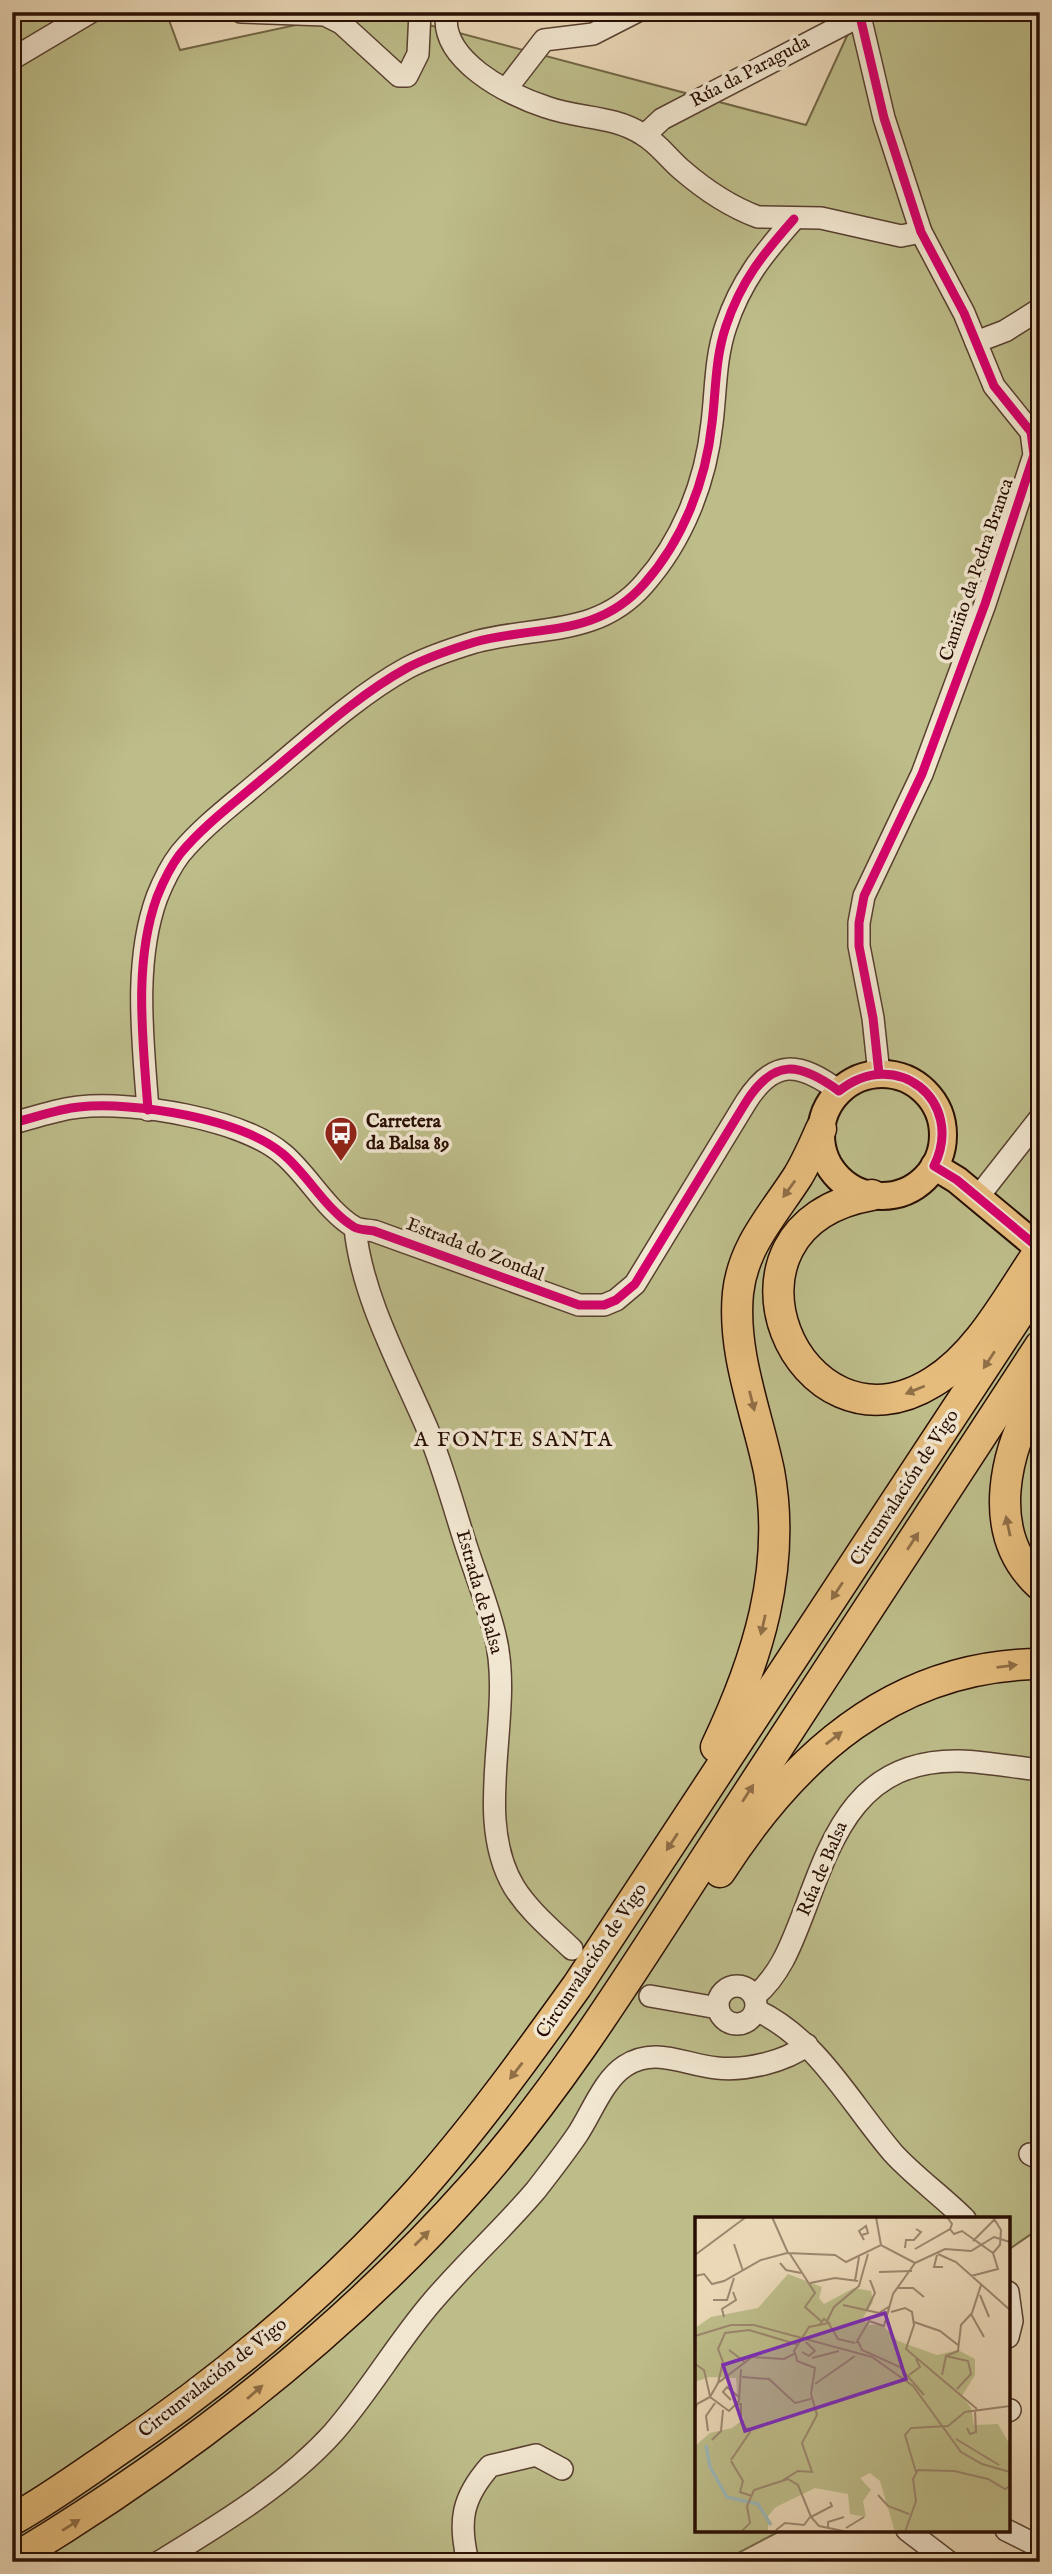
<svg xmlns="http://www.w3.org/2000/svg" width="1052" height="2574" font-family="'IM FELL English',serif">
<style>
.green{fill:#bdbd8a;stroke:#726646;stroke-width:2}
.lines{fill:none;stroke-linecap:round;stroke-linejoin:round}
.minor-casing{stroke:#584030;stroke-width:24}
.major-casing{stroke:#280e03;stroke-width:30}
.highway-casing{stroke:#280e03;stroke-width:33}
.minor{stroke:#f1e6d0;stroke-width:21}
.major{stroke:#e5bc7c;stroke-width:26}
.highway{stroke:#e5bc7c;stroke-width:30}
.cycleway-casing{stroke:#f1e6d0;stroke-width:13}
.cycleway{stroke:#d6006c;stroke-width:9}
.oneway{fill:#906e46}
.labels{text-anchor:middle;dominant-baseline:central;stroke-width:7;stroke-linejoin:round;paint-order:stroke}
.street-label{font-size:19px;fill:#280e03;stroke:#f1e6d0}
.poi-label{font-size:19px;font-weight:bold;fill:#280e03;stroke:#f1e6d0;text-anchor:start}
.neighbourhood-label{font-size:21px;letter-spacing:2px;fill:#280e03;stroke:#f1e6d0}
.inset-river{fill:none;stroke:#9cb8b8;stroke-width:3.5}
.inset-road{fill:none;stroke:#9c876f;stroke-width:2}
.view{fill:#7b2cbf;fill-opacity:0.15;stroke:#7b2cbf;stroke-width:3.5}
.inset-edge{fill:none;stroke:#280e03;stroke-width:3.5}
</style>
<rect width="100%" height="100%" fill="#ead8b7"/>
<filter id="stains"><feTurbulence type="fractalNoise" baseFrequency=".00286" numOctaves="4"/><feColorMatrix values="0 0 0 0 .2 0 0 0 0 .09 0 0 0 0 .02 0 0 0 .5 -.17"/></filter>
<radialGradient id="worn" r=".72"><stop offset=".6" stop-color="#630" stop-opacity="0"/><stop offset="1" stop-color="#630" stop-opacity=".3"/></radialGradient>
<path class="green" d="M12 12H166L180 50 356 12H380L806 125 858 12H1040V2228L1008 2250V2219H697V2530H782L721 2562H12Z"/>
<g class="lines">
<defs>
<g id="minor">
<path d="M241 12 325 15 341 23 399 76H407L418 54 420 12"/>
<path d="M447 12C438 59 508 95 546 107 579 119 612 115 642 134 658 143 668 158 682 170 704 189 731 207 758 217L821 218 901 236 921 232"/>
<path d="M859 12 884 118 921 232 964 313 994 386 1031 432 1034 455 985 604 922 774 864 896 859 923V946L873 1018 879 1074"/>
<path d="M12 59 91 12"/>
<path d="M507 88 544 40 593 34 636 12"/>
<path d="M645 135 662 119 860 16"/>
<path d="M976 342 1005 331 1040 309"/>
<path d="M148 1110C143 1041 133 963 157 897 163 882 170 867 180 854 203 826 233 804 261 780 306 743 356 696 407 668 428 657 452 649 475 642 537 625 597 638 644 584 683 540 706 481 712 423 716 391 715 358 726 326 741 281 763 254 794 219"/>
<path d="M12 1123C34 1118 57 1109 79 1107 134 1101 242 1119 283 1154 308 1175 326 1210 354 1227 359 1230 368 1230 374 1231L579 1305H604L616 1300 635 1284 746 1102C774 1058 799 1062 839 1091"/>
<path d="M978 1197 1040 1118"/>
<path d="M355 1228C362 1297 400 1365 427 1428 442 1464 452 1501 464 1539 474 1571 487 1602 495 1635 515 1714 471 1815 514 1887 529 1911 551 1929 572 1949"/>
<circle cx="737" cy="2005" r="19"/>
<path d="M650 1996 718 2008"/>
<path d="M755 1996C782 1973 792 1942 805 1909 834 1830 861 1759 960 1761 987 1762 1013 1767 1040 1770"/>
<path d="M756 2010C818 2039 850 2103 893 2153 915 2177 942 2196 965 2219"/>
<path d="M1030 2154 1040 2159"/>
<path d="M1008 2292 1012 2321 1008 2337"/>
<path d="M1008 2411 1010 2410"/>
<path d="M907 2530 949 2562"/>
<path d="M1006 2530 1040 2547"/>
<path d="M159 2562C219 2525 285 2486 333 2433 369 2392 396 2344 432 2302 465 2263 503 2229 536 2190 550 2172 564 2154 577 2135 591 2114 604 2079 625 2066 655 2046 685 2065 717 2068 745 2071 785 2062 807 2045"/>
<path d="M468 2562C458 2521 462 2498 490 2466L536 2455 562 2469"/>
</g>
<g id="major">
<circle cx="882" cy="1135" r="61"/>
<path d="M934 1166 957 1180 1040 1249"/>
</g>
<g id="highway">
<path d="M872 1195C696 1226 798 1466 933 1382 979 1354 1009 1295 1040 1250"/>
<path d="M1040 1391C1005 1448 983 1533 1040 1585"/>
<path d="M716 1747C757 1661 787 1568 769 1471 757 1413 732 1353 738 1293 743 1246 773 1215 798 1176 807 1161 814 1145 821 1129"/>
<path d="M720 1872C794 1756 895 1665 1040 1664"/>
<path d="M12 2520C46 2501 78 2478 110 2456 221 2381 325 2295 415 2195 474 2129 526 2057 577 1986L1040 1282"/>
<path d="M12 2560C182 2458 343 2333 475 2184 566 2081 638 1962 713 1847 822 1680 930 1513 1040 1346"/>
</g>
</defs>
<use href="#minor" class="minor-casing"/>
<use href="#major" class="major-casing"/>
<use href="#highway" class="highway-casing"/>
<use href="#minor" class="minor"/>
<use href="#major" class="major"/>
<use href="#highway" class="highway"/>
<defs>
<g id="cycleway">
<path d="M859 12 884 118 921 232 964 313 994 386 1031 432 1034 455 985 604 922 774 864 896 859 923V946L873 1018 879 1074"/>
<path d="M148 1110C143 1041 133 963 157 897 163 882 170 867 180 854 203 826 233 804 261 780 306 743 356 696 407 668 428 657 452 649 475 642 537 625 597 638 644 584 683 540 706 481 712 423 716 391 715 358 726 326 741 281 763 254 794 219"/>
<path d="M12 1123C34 1118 57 1109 79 1107 134 1101 242 1119 283 1154 308 1175 326 1210 354 1227 359 1230 368 1230 374 1231L579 1305H604L616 1300 635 1284 746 1102C774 1058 799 1062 839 1091 896 1045 966 1101 934 1166L957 1180 1040 1249"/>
</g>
</defs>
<use href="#cycleway" class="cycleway-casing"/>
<use href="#cycleway" class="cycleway"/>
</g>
<defs><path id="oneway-solid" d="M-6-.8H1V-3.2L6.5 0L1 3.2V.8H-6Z" transform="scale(1.75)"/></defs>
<g class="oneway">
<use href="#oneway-solid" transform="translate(789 1189) rotate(126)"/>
<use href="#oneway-solid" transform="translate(989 1360) rotate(123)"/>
<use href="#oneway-solid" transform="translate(915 1390) rotate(158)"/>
<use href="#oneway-solid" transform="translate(752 1401) rotate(76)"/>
<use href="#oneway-solid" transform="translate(1008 1526) rotate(-102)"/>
<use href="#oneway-solid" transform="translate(913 1541) rotate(-57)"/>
<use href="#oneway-solid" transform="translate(837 1591) rotate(123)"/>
<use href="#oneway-solid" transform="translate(763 1625) rotate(103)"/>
<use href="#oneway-solid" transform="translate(1007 1666) rotate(-7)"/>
<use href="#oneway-solid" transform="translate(834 1738) rotate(-38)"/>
<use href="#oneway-solid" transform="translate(748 1793) rotate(-57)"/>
<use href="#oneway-solid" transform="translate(672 1842) rotate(123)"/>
<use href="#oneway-solid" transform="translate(516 2071) rotate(128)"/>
<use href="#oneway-solid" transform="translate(422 2238) rotate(-45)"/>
<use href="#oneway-solid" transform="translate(255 2392) rotate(-41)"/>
<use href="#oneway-solid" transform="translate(71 2525) rotate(-32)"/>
</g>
<defs>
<symbol id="bus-pin" viewBox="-11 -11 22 30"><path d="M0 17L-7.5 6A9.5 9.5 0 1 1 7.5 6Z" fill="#8f2418" stroke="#f1e6d0"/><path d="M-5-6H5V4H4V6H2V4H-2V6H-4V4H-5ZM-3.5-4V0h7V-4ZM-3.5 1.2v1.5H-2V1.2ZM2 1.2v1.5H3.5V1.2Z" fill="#fff"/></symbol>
</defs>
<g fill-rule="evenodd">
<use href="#bus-pin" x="322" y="1114" width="38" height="52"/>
</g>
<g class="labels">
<g class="street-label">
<text transform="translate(750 72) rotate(-28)">Rúa da Paraguda</text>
<text transform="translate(977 570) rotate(-71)">Camiño da Pedra Branca</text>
<text transform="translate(475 1250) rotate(21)">Estrada do Zondal</text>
<text transform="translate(905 1488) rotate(-57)">Circunvalación de Vigo</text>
<text transform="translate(479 1592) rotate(74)">Estrada de Balsa</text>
<text transform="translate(823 1869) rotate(-67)">Rúa de Balsa</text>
<text transform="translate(592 1961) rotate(-56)">Circunvalación de Vigo</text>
<text transform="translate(213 2378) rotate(-38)">Circunvalación de Vigo</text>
</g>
<g class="poi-label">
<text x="366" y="1122">Carretera<tspan x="366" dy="22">da Balsa 89</tspan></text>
</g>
<g class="neighbourhood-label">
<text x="514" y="1440">A FONTE SANTA</text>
</g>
</g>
<g transform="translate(695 2217)">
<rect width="315" height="315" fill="#ead8b7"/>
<path d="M93 57 127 70 124 81 129 87 159 71 176 74 178 85 167 102 175 108 186 107 203 124 242 138 263 133 280 142V158L267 179 276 191 279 208 303 207 315 228V315H200L185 264 175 256 165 261 176 273 168 284 171 300 155 297 153 277 120 271 81 290 73 299V315H0V229L15 216 37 211 49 202 43 191 41 161 14 160 0 165V111L16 100 63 91Z" fill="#bdbd8a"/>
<path class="inset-river" d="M11 228 15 250 32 280 63 287 76 308"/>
<path class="inset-road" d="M77 0 93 36M181 0 186 28M255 12 259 17 267 14 298 36M167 18 173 16 171 9 164 14 169 23M278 24 299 3M39 27 48 54M210 31 211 23H219L226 15 221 12M220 32 255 12 257 7 252 0M95 37 120 76 110 90 126 104M243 37 261 45 315 93M0 38 51 0M242 38 239 50H248M85 46 91 53 106 56M220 46 250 32 276 34 299 20 315 25M184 55 217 54M0 59 9 57 17 67 29 64 66 43 92 36 140 38 151 45 186 28 220 46M276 59 303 52 298 36 305 28 306 13 298 0M160 64 164 40M115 66 140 61 163 64M203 71H218L229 80M285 78 294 100M18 83H32L39 61M148 88 184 96 195 89M171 94 180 76 175 63M196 95 210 91 217 95 219 108 211 132 282 192M276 97 289 120M29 100 27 92 41 83 38 75M132 104 139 90 164 69 173 37M219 105 245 114 263 128M134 107 143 122 160 126M0 119 36 108H59L177 140 218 169 266 235 287 247 315 255M162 122 167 133 205 150 229 178M161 126 174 104 189 109 198 77 220 46M34 133 51 146M107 135 114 139 120 134 111 125M101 139 99 134 114 110 134 106 129 102 125 107M251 139 263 134 266 108 277 96 286 68M117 141 144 134M0 147 9 153 15 179M214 158 225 150 221 142M247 158 251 139 273 144 276 157 262 172M47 160 74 162 100 186 116 182M23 166 28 145 23 132 30 116 54 113 104 128M120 167 160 139M15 180 23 166 57 140 89 142 99 137M15 180 34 194 44 184 46 152M36 183 28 175 32 170 45 181M0 193 2 187 15 180M272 211 275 217 281 215 280 193M13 214 11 199 20 186M261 222 304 248M17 223 26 214 28 193M36 243 55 215 46 205V187H39M36 244 48 264 45 275 57 279M221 255 210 218 216 211 253 209 270 195 315 189M85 265 103 254 117 255 107 226 122 198 116 177 120 151 102 144 101 139M183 278 193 289 214 297M116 300 137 289 135 285M133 310V305L149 300M151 311 169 300M81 313 90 306 109 308 115 300M46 315 55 306 52 289 59 273 93 262 103 268 116 300 124 309 153 315M210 315 221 284 218 262 223 253 259 254 293 262 310 272 315 269"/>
<path class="view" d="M190 96 211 162 50 214 28 148Z"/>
<rect width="315" height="315" class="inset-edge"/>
</g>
<rect width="1052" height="2574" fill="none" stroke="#ead8b7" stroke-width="42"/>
<rect x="14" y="14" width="1024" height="2546" fill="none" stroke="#280e03" stroke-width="3.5"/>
<rect x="21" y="21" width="1010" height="2532" fill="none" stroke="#280e03" stroke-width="2"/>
<rect width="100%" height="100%" filter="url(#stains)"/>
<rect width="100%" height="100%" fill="url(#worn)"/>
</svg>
